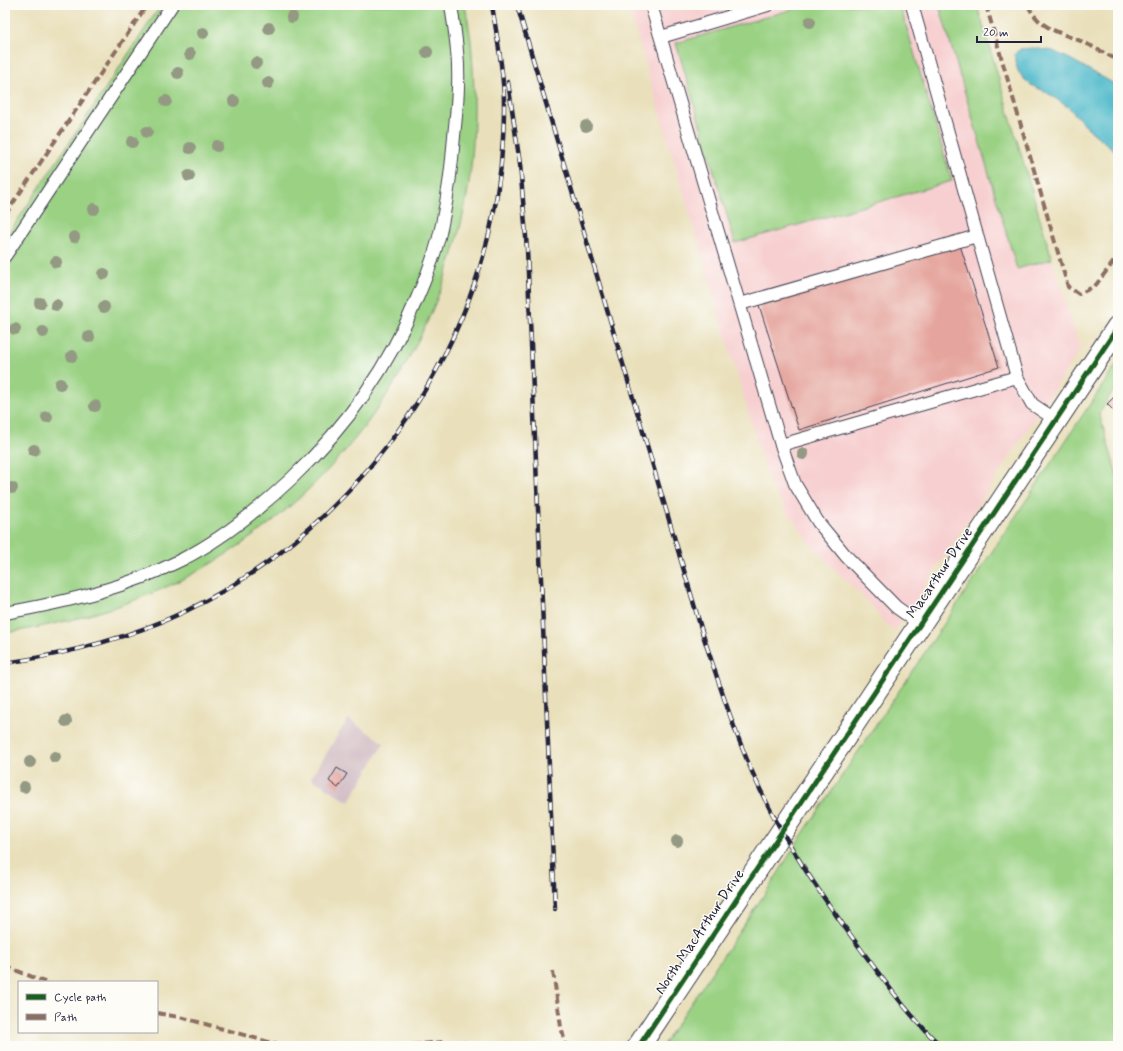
<svg xmlns="http://www.w3.org/2000/svg" width="1123" height="1051" font-family="Mynerve,sans-serif">
<style>
.built{fill:#f7cfd0}
.industrial{fill:#d2bdc5}
.green{fill:#9ad183;stroke:#5e7a5f}
.water{fill:#4eb9ca;stroke:#386e82}
.building{fill:#e5a49d}
.lines{fill:none;stroke-linecap:round;stroke-linejoin:round}
.service-casing{stroke:#403e4e;stroke-width:14}
.secondary-casing{stroke:#403e4e;stroke-width:24}
.service{stroke:#fff;stroke-width:12}
.secondary{stroke:#fff;stroke-width:22}
.rail-casing{stroke:#22223b;stroke-width:4.5}
.rail{stroke:#fdfcf7;stroke-width:3;stroke-dasharray:9;stroke-linecap:butt}
.quiet{stroke:#8d6e63;stroke-width:4;stroke-dasharray:8 4;stroke-linecap:butt}
.cycleway-casing{stroke:#fdfcf7;stroke-width:8}
.cycleway{stroke:#1b5e20;stroke-width:5}
.tree{fill:#939982}
.labels{text-anchor:middle;dominant-baseline:central;stroke-width:3;stroke-linejoin:round;paint-order:stroke}
.street-label{font-size:15px;fill:#22223b;stroke:#fdfcf7}
</style>
<rect width="100%" height="100%" fill="#fdfcf7"/>
<filter id="ink" filterUnits="userSpaceOnUse"><feTurbulence type="fractalNoise" baseFrequency=".025" numOctaves="2"/><feDisplacementMap in="SourceGraphic" scale="8" xChannelSelector="R" yChannelSelector="G"/><feConvolveMatrix kernelMatrix="1 2 1 2 8 2 1 2 1" color-interpolation-filters="sRGB"/></filter>
<filter id="wash" filterUnits="userSpaceOnUse"><feTurbulence type="fractalNoise" baseFrequency=".012" numOctaves="4" result="noise"/><feDisplacementMap in="SourceGraphic" scale="16" xChannelSelector="R" yChannelSelector="G"/><feGaussianBlur stdDeviation="0.9" result="paint"/><feColorMatrix in="noise" values="0 0 0 0 0 0 0 0 0 0 0 0 0 0 0 0 0 1.4 0 .05"/><feComposite in="paint" operator="in"/></filter>
<g filter="url(#wash)">
<rect width="100%" height="100%" fill="#e9e0bb"/>
<path class="built" d="M628 5H939L1017 269 1052 259 1078 342 1083 345 895 631 885 624 872 606 830 565 807 539 788 513 773 489 764 466Z"/>
<path class="industrial" d="M348 719 384 743 349 802 311 778Z"/>
<g class="green">
<path d="M161 5H465C468 21 471 37 472 53 476 101 475 158 465 206 432 367 325 509 177 582 123 608 64 624 5 633V239Z"/>
<path d="M807 5H900L952 181 735 243 676 43Z"/>
<path d="M939 5H977L1052 259 1017 269Z"/>
<path d="M1118 362V384L1099 413 1118 478V1046H662L772 883 798 841 946 621Z"/>
</g>
<path class="water" d="M1033 48 1053 51 1070 59 1118 86V153L1092 132 1068 107 1046 92 1031 85 1024 79 1018 71 1015 61V54L1020 49Z"/>
<g id="blocks">
<g class="building">
<path d="M959 242 999 367 799 430 759 305Z"/>
<path d="M1118 393V415L1107 404Z"/>
<path d="M337 768 347 774 338 788 329 781Z"/>
</g>
</g>
</g>
<g filter="url(#ink)">
<use href="#blocks" fill-opacity="0" stroke="#403e4e" stroke-width="1"/>
<g class="lines">
<defs>
<g id="service">
<path d="M651 5 781 445 795 484 818 522 846 556 896 607 920 624"/>
<path d="M912 5 1017 377 1032 404 1056 420"/>
<path d="M661 37 768 5"/>
<path d="M5 256 172 5"/>
<path d="M740 304 977 236"/>
<path d="M781 445 1017 377"/>
<path d="M5 613C66 602 127 588 183 559 222 539 259 509 291 479 347 426 389 367 418 296 428 273 437 249 442 224 448 195 452 165 454 136 457 108 460 79 457 51 456 36 453 20 451 5"/>
</g>
<path id="secondary" d="M639 1046 1118 327"/>
</defs>
<use href="#service" class="service-casing"/>
<use href="#secondary" class="secondary-casing"/>
<use href="#service" class="service"/>
<use href="#secondary" class="secondary"/>
<defs>
<g id="rail">
<path d="M517 5 703 635C720 686 736 738 759 787 786 845 823 898 860 948 885 982 910 1017 941 1046"/>
<path d="M508 82 520 164 527 249 555 909"/>
<path d="M5 663C68 654 129 638 186 611 365 524 493 338 503 138 504 120 505 101 503 83 501 57 496 31 492 5"/>
</g>
</defs>
<use href="#rail" class="rail-casing"/>
<use href="#rail" class="rail"/>
<g class="quiet">
<path d="M986 5 1068 287 1079 294 1095 286 1118 256"/>
<path d="M1028 5C1039 30 1063 33 1085 43 1096 48 1107 55 1118 60"/>
<path d="M5 215 147 5"/>
<path d="M5 966 45 982"/>
<path d="M553 971 561 1027 566 1046"/>
<path d="M157 1013 184 1018 283 1046"/>
<path d="M400 1046 443 1042H461L477 1046"/>
</g>
<defs>
<path id="cycleway" d="M639 1046 1118 327"/>
</defs>
<use href="#cycleway" class="cycleway-casing"/>
<use href="#cycleway" class="cycleway"/>
</g>
<g class="tree">
<circle cx="292" cy="17" r="6"/>
<circle cx="810" cy="22" r="6"/>
<circle cx="269" cy="28" r="6"/>
<circle cx="203" cy="33" r="6"/>
<circle cx="427" cy="52" r="6"/>
<circle cx="190" cy="54" r="6"/>
<circle cx="256" cy="63" r="6"/>
<circle cx="178" cy="73" r="6"/>
<circle cx="268" cy="83" r="6"/>
<circle cx="166" cy="101" r="6"/>
<circle cx="234" cy="101" r="6"/>
<circle cx="586" cy="126" r="6"/>
<circle cx="147" cy="132" r="6"/>
<circle cx="132" cy="142" r="6"/>
<circle cx="217" cy="146" r="6"/>
<circle cx="190" cy="148" r="6"/>
<circle cx="189" cy="176" r="6"/>
<circle cx="94" cy="209" r="6"/>
<circle cx="74" cy="237" r="6"/>
<circle cx="56" cy="262" r="6"/>
<circle cx="104" cy="274" r="6"/>
<circle cx="40" cy="303" r="6"/>
<circle cx="56" cy="305" r="6"/>
<circle cx="104" cy="307" r="6"/>
<circle cx="15" cy="329" r="6"/>
<circle cx="43" cy="332" r="6"/>
<circle cx="89" cy="337" r="6"/>
<circle cx="72" cy="356" r="6"/>
<circle cx="60" cy="384" r="6"/>
<circle cx="95" cy="406" r="6"/>
<circle cx="47" cy="417" r="6"/>
<circle cx="34" cy="450" r="6"/>
<circle cx="803" cy="454" r="6"/>
<circle cx="12" cy="488" r="6"/>
<circle cx="66" cy="721" r="6"/>
<circle cx="55" cy="757" r="6"/>
<circle cx="30" cy="762" r="6"/>
<circle cx="24" cy="787" r="6"/>
<circle cx="677" cy="841" r="6"/>
</g>
</g>
<g class="labels">
<g class="street-label">
<text transform="translate(940 573) rotate(-56)">Macarthur Drive</text>
<text transform="translate(700 932) rotate(-56)">North MacArthur Drive</text>
</g>
</g>
<rect width="1123" height="1051" fill="none" stroke="#fdfcf7" stroke-width="20"/>
<rect x="18" y="981" width="140" height="52" fill="#fdfcf7" stroke="#a5a5ac"/>
<rect x="26" y="994" width="20" height="6" fill="#1b5e20" stroke="#a5a5ac"/>
<text x="54" y="1001" font-size="12" fill="#22223b">Cycle path</text>
<rect x="26" y="1014" width="20" height="6" fill="#8d6e63" stroke="#a5a5ac"/>
<text x="54" y="1021" font-size="12" fill="#22223b">Path</text>
<path d="M977 36v6h64v-6" fill="none" stroke="#22223b" stroke-width="2"/>
<text x="983" y="36" font-size="12" fill="#22223b" stroke="#fdfcf7" stroke-width="3" paint-order="stroke">20 m</text>
</svg>
